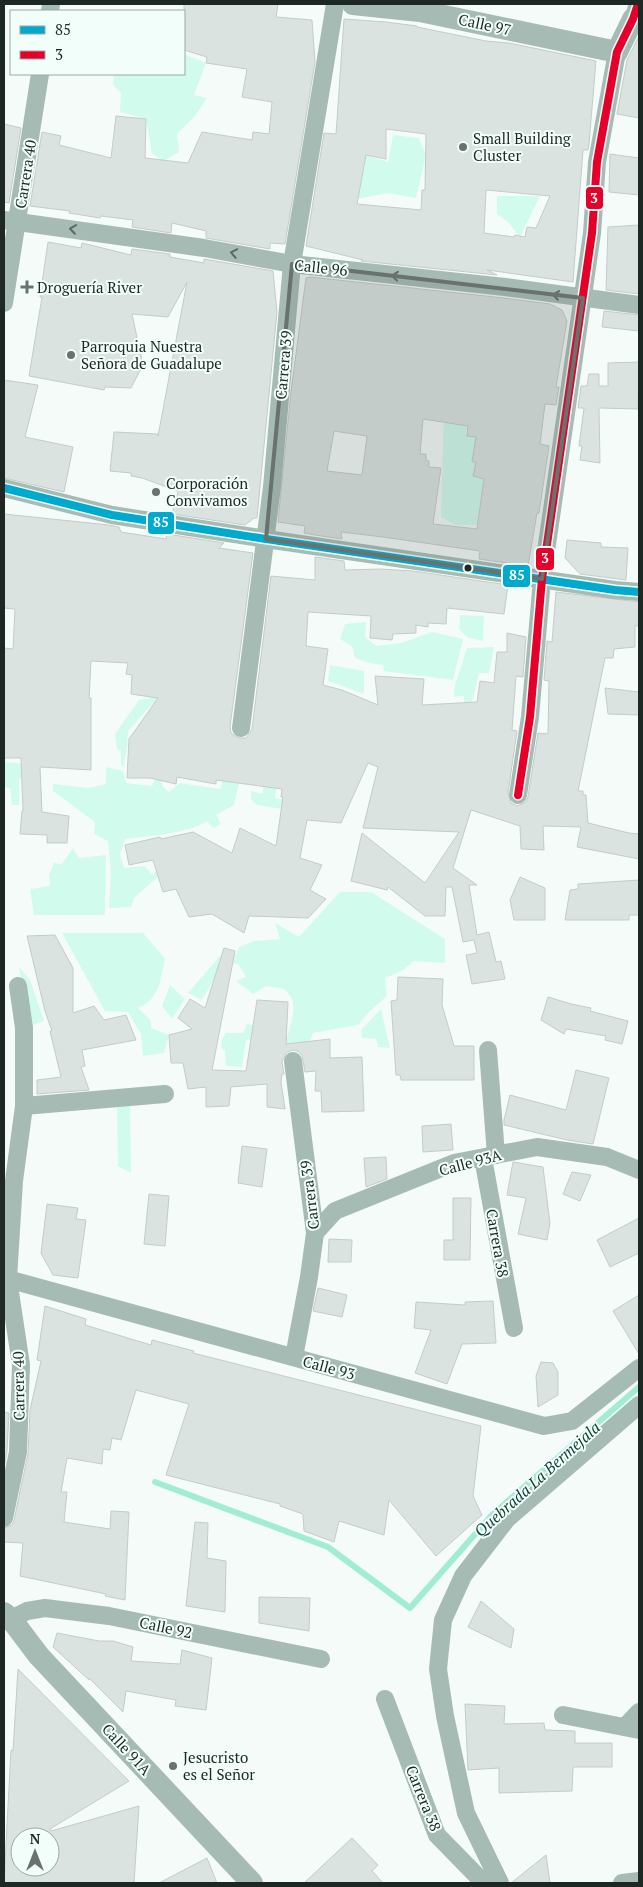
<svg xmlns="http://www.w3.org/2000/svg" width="643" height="1887" font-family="'PT Serif',serif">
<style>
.green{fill:#d1fced}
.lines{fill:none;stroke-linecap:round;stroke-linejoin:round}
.stream{stroke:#a0ecd4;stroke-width:6}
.building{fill:#dae3e0;stroke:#c4ccc9;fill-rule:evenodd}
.minor{stroke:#a6bbb4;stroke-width:18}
.tertiary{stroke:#a6bbb4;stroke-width:22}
.bus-1-casing{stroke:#f2fef9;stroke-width:11}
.bus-2-casing{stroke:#f2fef9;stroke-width:11}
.bus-1{stroke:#00a9ce;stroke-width:8}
.bus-2{stroke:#e4002b;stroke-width:8}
.oneway{stroke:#5b6a65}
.marked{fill:#69726e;fill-opacity:0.2;stroke:#69726e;stroke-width:4;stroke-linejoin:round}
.poi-dot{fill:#69726e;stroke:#f2fef9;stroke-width:2}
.bus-dot{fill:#1d2824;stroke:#f2fef9;stroke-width:2}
.labels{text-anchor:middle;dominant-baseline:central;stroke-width:4;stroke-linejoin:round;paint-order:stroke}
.street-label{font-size:15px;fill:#1d2824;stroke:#f2fef9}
.poi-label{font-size:15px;fill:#1d2824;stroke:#f2fef9;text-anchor:start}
.water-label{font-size:16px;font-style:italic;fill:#0e3f32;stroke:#f2fef9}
.line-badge{stroke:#f2fef9;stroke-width:2}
.badge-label{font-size:14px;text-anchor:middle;font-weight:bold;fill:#fff}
</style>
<rect width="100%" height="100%" fill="#f5fbf8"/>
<g class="green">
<path d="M184 54 206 63 194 95 207 98 195 116 177 134 179 152 164 161 152 154 146 119 120 112 121 93 113 85 114 74H184Z"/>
<path d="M393 135 419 138 426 155 416 198 388 193 357 199 366 155 388 162Z"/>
<path d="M497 196H540L520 237 508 222 497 214Z"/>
<path d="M444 409 468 421 466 434 481 436 484 479 479 525H456L441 517Z"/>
<path d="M460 615 484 616 483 641 467 637 459 629Z"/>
<path d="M366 622 365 637 376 646 401 643 432 632 463 639 453 680 384 671 383 665 369 663 355 658 352 646 340 639 345 624Z"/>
<path d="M494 647 489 673H479L468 719 464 710V696L454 697 455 685 467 648Z"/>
<path d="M330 665 364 671V694L328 681Z"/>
<path d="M155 667 164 701 153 703 128 731 127 749 123 768 121 763V751L117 749 115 734 139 700 151 698Z"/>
<path d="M245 756 234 805 216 815 221 824 213 828 207 821C188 834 148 836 125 839L120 854 124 868 144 866 153 875 160 866 161 874 134 898 131 907 109 908 111 873 108 841 94 834 95 822 53 791V784L89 788 106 784V767L123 771 126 783 152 786 157 777 162 780V786L169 792 180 783 221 789 223 772Z"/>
<path d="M4 762 28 764 25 779H19V805H12L10 788 4 787Z"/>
<path d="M279 767 275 798 307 805V813L257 805 251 799V791L263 794V777Z"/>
<path d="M73 848 79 858 106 855 105 915H34L30 889 50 886 49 875 54 863 62 864Z"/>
<path d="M340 892H371L445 939V963L414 961 402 971 385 978 387 996 369 1012 358 1025 313 1033 304 1056H297L295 1044H286C287 1030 297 1013 292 999 291 996 286 991 284 989L266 986 253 994 236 981 246 977 239 965 225 961 202 1000 188 993 219 957 236 955 239 947 255 941 280 939 275 923 299 937Z"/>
<path d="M62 933H143L165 959C160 980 160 999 138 1008L151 1021V1028L169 1035 164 1053 143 1056 141 1034 128 1012 105 1011Z"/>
<path d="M19 967 30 980 44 1021 30 1026Z"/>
<path d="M170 985 185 999 172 1019 162 1006Z"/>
<path d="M381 1009 390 1048 378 1047 376 1039 362 1038 361 1030Z"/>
<path d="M247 1024 257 1026 254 1039 246 1040 242 1067 226 1066 225 1050 221 1048 222 1039 226 1033H243Z"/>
<path d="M117 1101 130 1104 131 1173 118 1166Z"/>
</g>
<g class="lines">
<path class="stream" d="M155 1482 328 1547 410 1608 492 1515 639 1387"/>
</g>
<g class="building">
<path d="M184 4H278L276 17 312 20 315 62 285 244 270 243V249L206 238V231L172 223 171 233 132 227 133 220 101 216 100 218 69 213 70 211 30 206 42 132 61 136 59 145 111 158 116 116 146 119 145 158 188 163 202 132 252 140 253 132 269 134 272 102 242 97 247 69 206 63 207 57 184 50Z"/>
<path d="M344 19 386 22 417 26V27L486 41 509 43 596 61 589 144 588 150H583L573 282 487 270 497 275 361 261 363 260 306 246 324 133 336 134ZM386 129 426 134 425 190H422L421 210 357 204 366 155 386 159ZM486 190 550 196 536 228 527 227 525 237 515 235 514 237 484 233Z"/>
<path d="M639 36V118L617 114 627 60Z"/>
<path d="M4 124 21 128 9 203 4 202Z"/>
<path d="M610 154 639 158V195L609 192Z"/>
<path d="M639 225V294L606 290 608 227Z"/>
<path d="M48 242 81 248 82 243 131 255 132 249 170 254V257L204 263V259L273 271 277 312 257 518H254L245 525 172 514 178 491 142 478 131 476V473L110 471 114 432 158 434V436L187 282 168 317 132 314 143 365 131 388 105 387 104 390 29 376 42 297H40Z"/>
<path d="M310 277 504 298 550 304 562 310 567 321 556 387H559L556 405 545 404 540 444 549 446 539 513H537L528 566 479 559 480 551 383 537 341 532 342 539 315 535 304 533 305 526 278 522 291 392 306 278ZM423 419 468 426 467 436 476 437 472 462H476L473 476 484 479 477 529 433 524 441 468 429 467V461L426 460V454H420ZM334 431 367 436 362 475 327 471Z"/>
<path d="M604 311 639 315V331L602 327Z"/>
<path d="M639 362 638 409 599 408 600 463 580 460 582 446H579L584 408H578L581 386H587L589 374H599V386H608V363Z"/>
<path d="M4 380 38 385 25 437 73 447 64 492 4 478Z"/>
<path d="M4 514 109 525 119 527 121 532 166 539 167 534 224 543 219 548 253 553 230 727 231 733 239 738H246L252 729 271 576 315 580V557L344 561 345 570 380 569 413 571 508 585 504 614 447 608 446 624 428 623V627L416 625V633L393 634 392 640 370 638 371 616 308 612 306 646 328 649 323 685 342 690 378 705 375 676 424 679 422 705 477 702 480 681 494 683 497 652H507V633L526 637 523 677 516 676 512 730 517 731 508 793 511 803 517 806 526 802 528 797 538 733 548 734 549 681 544 680 547 641 552 642 556 592 639 602V627L635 625V647L614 649 613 658H605L578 791H583V795H586L588 823 629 833 639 834V859L577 847 581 827 543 826 544 850 521 849 520 826 471 810 453 868 477 885H469L477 935 489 932 496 962 501 961 505 979 472 984 466 955 477 953 474 940 463 942 452 887H446L445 916H425L388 887 387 890 351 881 362 833 425 883 459 832 363 828 378 767 368 763 341 823 307 820 300 858 322 865 310 890 326 899 308 918 249 916 244 933 212 914 189 917 176 889 163 892 153 860 129 865 125 845 160 837 161 839 193 832 232 853 240 828 276 846 283 797H281L282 789 216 780V784L177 777 176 784 150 778H127L129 739 158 698 131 694 132 675 126 674 128 663 91 661 89 698H91V770L40 767 42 812 69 816 67 843H47V835L20 834 22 811H23L21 758H4V648L13 649 15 609 4 608Z"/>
<path d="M567 540 601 543V547L628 548 626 580 580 574 565 558Z"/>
<path d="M605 688 639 692V715L608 714Z"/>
<path d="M520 877 545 888V920H514L510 900Z"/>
<path d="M639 880V915H629V920H565L570 890 578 889V884Z"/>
<path d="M55 935 73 968V1013L94 1006 104 1020 126 1015 136 1040 82 1050 85 1066 81 1067 89 1090 37 1094V1080L61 1077 50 1031H52L45 1011 27 936Z"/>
<path d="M224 948 235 951 212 1070 246 1071 257 1000 288 1002 286 1044 330 1039V1058L362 1057 364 1111 322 1112 321 1091H315L316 1071 305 1072 302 1055 298 1051 292 1050 286 1053 282 1062 284 1074H282L281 1082 285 1109 267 1107V1084L231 1087 229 1106 206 1107V1087L188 1089 183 1063H171L169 1035 192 1029 178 1018 190 999 205 1008Z"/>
<path d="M398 977 443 979 442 1005 454 1046H474V1080H401L400 1075H396L391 1001 397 1000Z"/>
<path d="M548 997 571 1004 591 1008 590 1011 628 1021 622 1044 605 1040 606 1036 566 1029 564 1034 541 1020Z"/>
<path d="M576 1070 609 1078 593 1144 567 1140 504 1125V1120L510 1095 566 1110Z"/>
<path d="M451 1124 453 1150 423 1152 422 1126Z"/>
<path d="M242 1146 267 1149 262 1187 238 1183Z"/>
<path d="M386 1157 387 1179 366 1187 364 1158Z"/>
<path d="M513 1162 543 1167 550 1223 547 1240 518 1234 526 1198 507 1195Z"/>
<path d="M572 1172 591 1175 580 1201 563 1194Z"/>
<path d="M149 1194 169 1196 165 1246 144 1244Z"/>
<path d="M453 1198H471L470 1260H444V1240H453Z"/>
<path d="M47 1204 78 1208 76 1219 86 1220 78 1278 53 1275 41 1253Z"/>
<path d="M639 1218V1253L610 1267 597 1240Z"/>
<path d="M329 1239 352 1240 351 1262H328Z"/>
<path d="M318 1288 347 1295 342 1317 313 1311Z"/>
<path d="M639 1295V1354L613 1311Z"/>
<path d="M493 1301 496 1343 462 1344 447 1384 415 1373 431 1330 414 1328 416 1302 465 1305V1302Z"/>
<path d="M45 1306 86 1319 85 1325 151 1345 152 1340 194 1351 193 1353 481 1426 473 1496 482 1515 436 1556 389 1500 384 1535 339 1521 334 1542 304 1531 303 1514 280 1506V1504L166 1475 189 1404 136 1390 121 1440 112 1438 110 1450 103 1449 102 1464 67 1458 61 1492H67L64 1522 110 1529 111 1511 129 1512 125 1600 105 1596 106 1594 20 1576 23 1543 4 1542V1528L12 1525 14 1520 28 1454 30 1410 41 1361 37 1360Z"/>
<path d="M541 1362 553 1363 558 1372V1395L538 1407 536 1376Z"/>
<path d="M4 1412 9 1413 7 1451 4 1468Z"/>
<path d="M195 1522 208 1523 207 1558 226 1561 225 1612 186 1606Z"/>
<path d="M259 1597 310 1598 309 1631 259 1623Z"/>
<path d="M481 1601 514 1629 511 1648 468 1627Z"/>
<path d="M57 1633 99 1641H113L133 1647 131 1661 180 1664 182 1650 212 1658 206 1710 175 1706 176 1700 126 1691 123 1712 89 1678V1680L53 1647Z"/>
<path d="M18 1669 129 1781 50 1829 51 1831 139 1806 134 1883H4L11 1750 13 1751ZM20 1837H50V1867H20Z"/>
<path d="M465 1704 505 1706 504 1724 544 1723 545 1730 575 1731V1743H612V1767H573L572 1791 499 1793V1768L468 1770Z"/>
<path d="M352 1838 378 1865 372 1871 383 1883H304Z"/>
<path d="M546 1855 550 1883H511Z"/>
<path d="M207 1858 217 1883H159Z"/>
</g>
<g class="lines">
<g class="minor">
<path d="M50 11 51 4"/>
<path d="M633 19 638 4"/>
<path d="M4 220 204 248 292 264 505 287 639 305"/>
<path d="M4 303 40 74"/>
<path d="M4 488 112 515 266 539 615 590 639 592"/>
<path d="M241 728 272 487 292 264 335 4"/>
<path d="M518 795 530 717 542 579 592 233 597 162 617 52"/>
<path d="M488 1050 496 1155"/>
<path d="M293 1061 315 1233 309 1277 294 1357"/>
<path d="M24 1106 165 1094"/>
<path d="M483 1158 514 1328"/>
<path d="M315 1233 335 1211 454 1163 537 1147 607 1157 639 1170"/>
<path d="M4 1278 544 1426 572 1421 639 1368"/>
<path d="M4 1518 18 1452 21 1365 8 1279 14 1181 24 1106V1028L18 986"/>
<path d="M11 1619 27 1611 45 1608 109 1616 321 1659"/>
<path d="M385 1699 437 1835 484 1883"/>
<path d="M563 1715 639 1730"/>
<path d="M625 1727 639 1712"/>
<path d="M500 1883 466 1813 445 1716 438 1669 443 1620 463 1576 507 1519 639 1405"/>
<path d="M622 1883 639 1881"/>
</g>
<g class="tertiary">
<path d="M353 4 420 11 617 52 633 19H639"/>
<path d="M4 1613 11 1619 39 1656 252 1883"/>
</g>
<defs>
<path id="bus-1" d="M4 488 112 515 266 539 615 590 639 592"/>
<path id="bus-2" d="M518 795 530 717 542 579 592 233 597 162 617 52 633 19 638 4"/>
</defs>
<use href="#bus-1" class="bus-1-casing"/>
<use href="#bus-2" class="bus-2-casing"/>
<use href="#bus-1" class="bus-1"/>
<use href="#bus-2" class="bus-2"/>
</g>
<defs><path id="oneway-chevron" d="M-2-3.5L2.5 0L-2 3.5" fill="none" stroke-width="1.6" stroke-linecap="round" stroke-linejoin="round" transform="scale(1.25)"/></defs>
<g class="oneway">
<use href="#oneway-chevron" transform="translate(73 229) rotate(-172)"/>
<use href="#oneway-chevron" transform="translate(234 253) rotate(-169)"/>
<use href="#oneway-chevron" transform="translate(395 276) rotate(-174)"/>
<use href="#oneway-chevron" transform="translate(556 295) rotate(-172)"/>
</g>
<path class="marked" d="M292 264 583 298 542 579 266 539Z"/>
<g class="poi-dot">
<circle cx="463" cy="147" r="5"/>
<path d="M24.5 279.5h5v5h5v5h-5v5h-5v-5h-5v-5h5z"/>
<circle cx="71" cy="355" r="5"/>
<circle cx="156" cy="492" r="5"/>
<circle cx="173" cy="1766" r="5"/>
</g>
<circle class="bus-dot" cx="468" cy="568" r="4.5"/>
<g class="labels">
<g class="street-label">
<text transform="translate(485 24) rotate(12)">Calle 97</text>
<text transform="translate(25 174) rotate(-81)">Carrera 40</text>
<text transform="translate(321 267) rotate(6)">Calle 96</text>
<text transform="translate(283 365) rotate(-85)">Carrera 39</text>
<text transform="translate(470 1162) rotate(-15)">Calle 93A</text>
<text transform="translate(309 1195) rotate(-97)">Carrera 39</text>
<text transform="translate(498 1243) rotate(80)">Carrera 38</text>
<text transform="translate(329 1367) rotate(15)">Calle 93</text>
<text transform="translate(18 1386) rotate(-91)">Carrera 40</text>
<text transform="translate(166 1627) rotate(12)">Calle 92</text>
<text transform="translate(127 1749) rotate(47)">Calle 91A</text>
<text transform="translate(424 1798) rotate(68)">Carrera 38</text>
</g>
<g class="poi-label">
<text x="473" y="138">Small Building<tspan x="473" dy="17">Cluster</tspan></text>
<text x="37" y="287">Droguería River</text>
<text x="81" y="346">Parroquia Nuestra<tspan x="81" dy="17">Señora de Guadalupe</tspan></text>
<text x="166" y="483">Corporación<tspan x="166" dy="17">Convivamos</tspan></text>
<text x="183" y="1757">Jesucristo<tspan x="183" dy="17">es el Señor</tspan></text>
</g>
<g class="water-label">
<text transform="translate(537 1479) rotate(-42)">Quebrada La Bermejala</text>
</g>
</g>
<g class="line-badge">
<rect x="585" y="186" width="19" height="24" rx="5" fill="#e4002b"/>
<rect x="147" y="511" width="28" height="24" rx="5" fill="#00a9ce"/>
<rect x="535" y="547" width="20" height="24" rx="5" fill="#e4002b"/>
<rect x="502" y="564" width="29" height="24" rx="5" fill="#00a9ce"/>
</g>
<g class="badge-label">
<text x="594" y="203">3</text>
<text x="161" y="527">85</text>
<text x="545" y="563">3</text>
<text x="517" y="580">85</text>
</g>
<rect width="643" height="1887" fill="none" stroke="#1d2824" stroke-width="10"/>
<rect x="10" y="10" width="175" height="65" fill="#f2fef9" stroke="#9da8a4"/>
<rect x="20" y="26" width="25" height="8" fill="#00a9ce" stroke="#9da8a4"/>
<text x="55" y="35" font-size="15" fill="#1d2824">85</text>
<rect x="20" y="51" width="25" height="8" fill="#e4002b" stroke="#9da8a4"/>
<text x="55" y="60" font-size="15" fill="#1d2824">3</text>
<g transform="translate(35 1852)"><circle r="24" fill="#f2fef9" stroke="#9da8a4"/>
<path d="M0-4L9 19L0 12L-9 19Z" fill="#69726e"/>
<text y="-8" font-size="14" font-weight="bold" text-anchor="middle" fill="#1d2824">N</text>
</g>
</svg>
